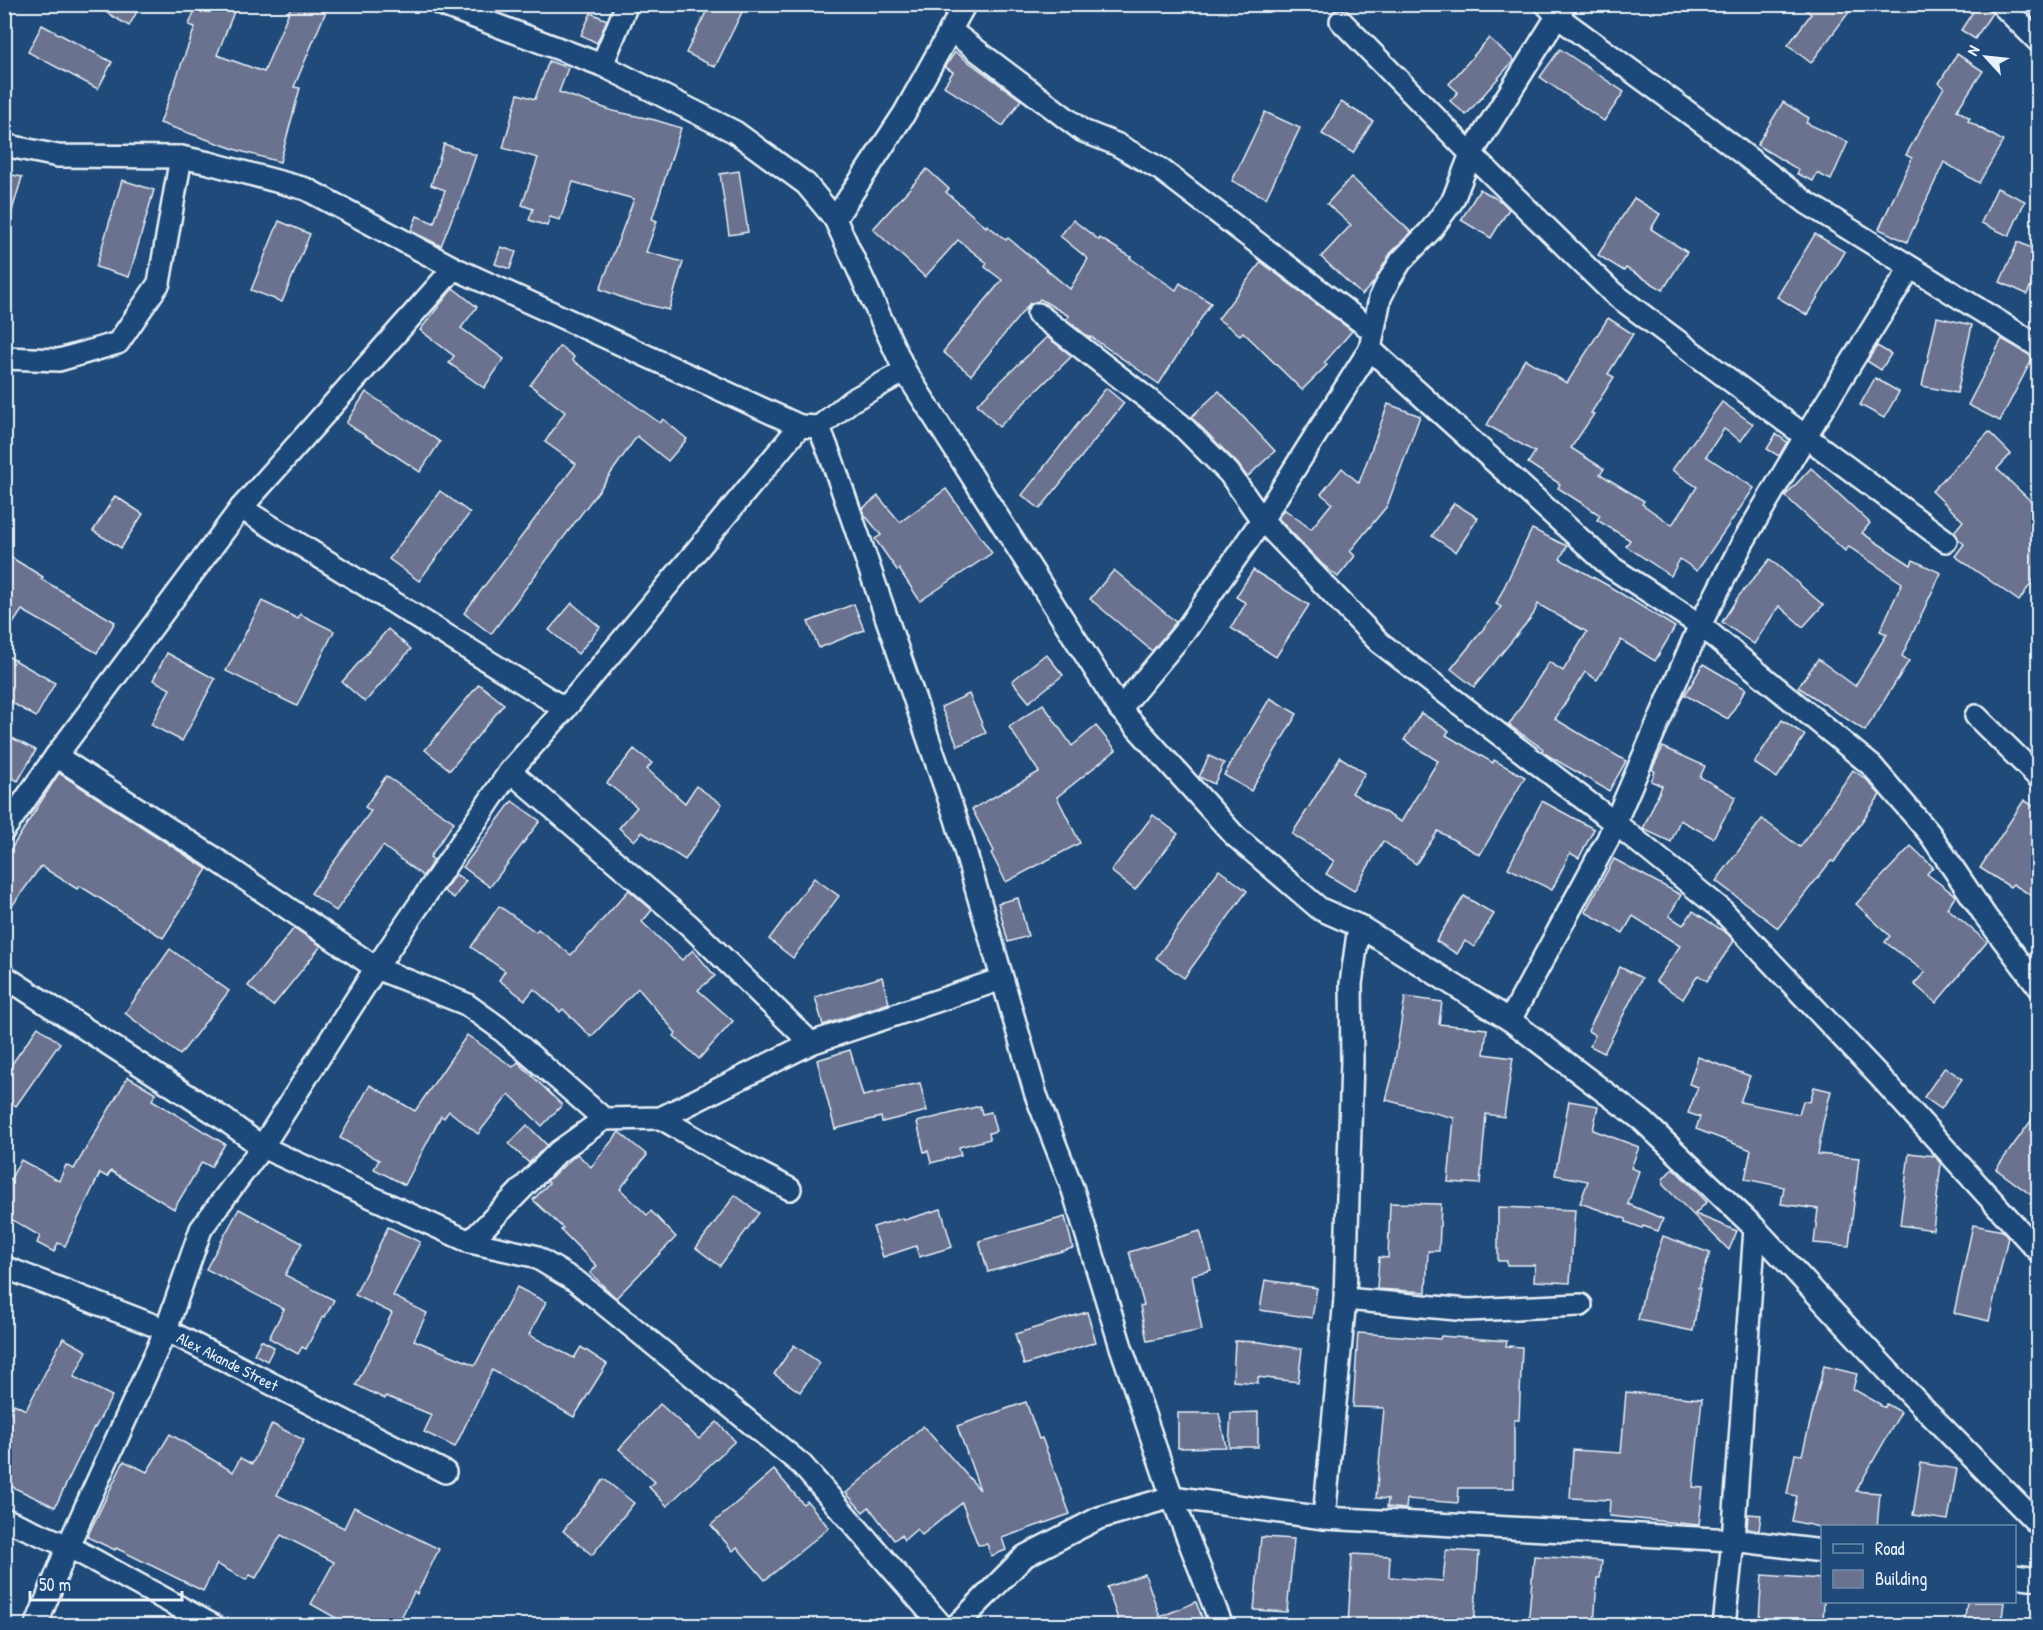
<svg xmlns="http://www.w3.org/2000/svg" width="2043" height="1630" font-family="'Patrick Hand',sans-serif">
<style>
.building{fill:#6b7290;stroke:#e8f1f8;stroke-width:1.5}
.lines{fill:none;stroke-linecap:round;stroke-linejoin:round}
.minor-casing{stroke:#e8f1f8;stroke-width:26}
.minor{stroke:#1f4a7a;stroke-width:21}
.labels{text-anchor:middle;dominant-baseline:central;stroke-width:5;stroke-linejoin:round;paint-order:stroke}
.street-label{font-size:16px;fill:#e8f1f8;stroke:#1f4a7a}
</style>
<rect width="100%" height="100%" fill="#1f4a7a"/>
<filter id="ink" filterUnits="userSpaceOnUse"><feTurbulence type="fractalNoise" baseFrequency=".0167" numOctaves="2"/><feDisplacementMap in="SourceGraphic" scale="12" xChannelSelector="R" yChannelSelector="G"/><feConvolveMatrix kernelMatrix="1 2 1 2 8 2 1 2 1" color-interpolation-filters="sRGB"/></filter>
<g filter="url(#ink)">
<g class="building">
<path d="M92 4H141L129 26Z"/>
<path d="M197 4H237L217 55 264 72 292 4H329L294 87 300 88 280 162 240 151 160 123 195 27 189 25Z"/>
<path d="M710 4H733L743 10 715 67 686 53Z"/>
<path d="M1799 4H1855L1811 63 1788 45 1811 14Z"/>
<path d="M1978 4 1992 13 1975 39 1961 30Z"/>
<path d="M591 13 607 20 597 43 581 35Z"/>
<path d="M42 25 112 62 98 89 28 52Z"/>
<path d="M1489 38 1514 60 1466 115 1450 101 1458 92 1449 84Z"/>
<path d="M1560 49 1624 92 1604 121 1540 77Z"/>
<path d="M955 52 1021 100 1003 126 944 86 953 72 945 67Z"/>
<path d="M1957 54 1983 71 1957 110 1970 118 1968 121 2003 141 1979 183 1944 162 1907 242 1879 229 1912 158 1906 155 1944 87 1939 83Z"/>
<path d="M549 61 568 68 559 92 613 111 655 120 681 128 652 219 657 221 646 252 683 262 669 310 628 300 600 289 634 199 573 182 560 220 550 217 547 226 529 220 533 209 522 205 538 158 503 148 518 94 535 99Z"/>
<path d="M1341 102 1373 121 1353 153 1322 134Z"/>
<path d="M1783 102 1809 118 1806 123 1848 142 1831 180 1817 173 1813 181 1797 174 1799 170 1757 145Z"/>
<path d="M1265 112 1300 128 1266 198 1232 181Z"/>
<path d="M444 144 476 155 458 208H456L441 246 411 231 417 216 434 223 445 190 431 185Z"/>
<path d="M927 169 949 189 946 192 986 227 987 225 1006 240 1008 238 1070 289 1088 259 1060 236 1073 220 1099 240 1100 238 1131 257 1130 258 1176 290 1180 283 1211 303 1159 384 1091 337 1090 338 1066 319 1069 316 1040 299 1037 302 1030 303 971 375 943 352 1002 280 985 267 987 263 958 240 925 277 873 229Z"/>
<path d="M739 171 748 232 729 235 720 174Z"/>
<path d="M4 173 22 177 9 221H4Z"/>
<path d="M1351 177 1411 232 1390 254 1374 282 1362 295 1321 257 1351 225 1327 204Z"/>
<path d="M122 180 154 190 129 277 96 267Z"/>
<path d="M1997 188 2025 201 2009 236 1981 223Z"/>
<path d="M1480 189 1502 202 1509 209 1491 238 1461 220Z"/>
<path d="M1634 198 1660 214 1651 229 1687 252 1663 290 1626 268 1624 271 1598 255Z"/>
<path d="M279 221 310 234 282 302 251 290Z"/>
<path d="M1815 234 1845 252 1807 315 1777 297Z"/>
<path d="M2018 242 2038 251V269L2027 294 2000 282Z"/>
<path d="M501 247 516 252 510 269 495 264Z"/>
<path d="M1261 262 1352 331 1324 363 1327 365 1302 390 1243 332 1240 335 1218 319Z"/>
<path d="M453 288 477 307 461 328 504 359 484 388 449 363 454 356 420 330Z"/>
<path d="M1937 317 1972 325 1957 393 1922 386Z"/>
<path d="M1608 318 1633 334 1608 374 1614 377 1591 413 1594 414 1571 448 1604 469 1600 474 1644 501 1642 504 1672 525 1697 487 1672 470 1722 402 1753 424 1741 441 1724 429 1706 456 1754 488 1697 571 1680 559 1671 576 1626 546 1630 540 1597 520 1600 515 1558 488 1560 484 1528 463 1535 452 1487 425 1525 359 1567 383Z"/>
<path d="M1047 337 1072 356 999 427 977 404Z"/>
<path d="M2002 339 2033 357 2000 421 1968 405Z"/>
<path d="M560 346 574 357 572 360 660 423 663 419 687 439 668 461 637 436 600 489 491 634 464 613 576 464 545 442 565 412 530 385Z"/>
<path d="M1877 346 1891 354 1881 370 1867 361Z"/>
<path d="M1875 378 1899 392 1884 418 1860 405Z"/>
<path d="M1106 388 1124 403 1040 509 1022 495Z"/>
<path d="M1219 391 1275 451 1247 477 1238 464 1191 417Z"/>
<path d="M366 392 440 442 420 472 346 423Z"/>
<path d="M1388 404 1420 416 1387 506 1350 551 1355 556 1338 577 1322 564 1278 518 1284 509 1311 529 1332 503 1321 494 1342 468 1359 483Z"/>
<path d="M1989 432 2011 454 1997 469 2038 508V573L2019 601 1955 556 1964 544 1958 539 1954 532 1963 521 1932 491Z"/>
<path d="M1776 434 1787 442 1779 456 1767 449Z"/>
<path d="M1811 468 1870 523 1862 533 1911 565 1913 560 1941 573 1902 656 1909 661 1865 731 1798 687 1818 659 1855 686 1887 634 1880 631 1902 583 1849 547 1845 551 1785 496Z"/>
<path d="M946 489 992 553 920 601 899 569 897 570 875 539 881 535 864 514 862 509 878 496 900 522Z"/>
<path d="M440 491 470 513 419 581 389 559Z"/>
<path d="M115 496 143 514 121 548 93 531Z"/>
<path d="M1454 503 1478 518 1456 552 1432 536Z"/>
<path d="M1532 529 1567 546 1560 559 1607 585 1675 627 1655 661 1621 640 1597 680 1585 672 1555 719 1626 761 1609 791 1544 753 1542 751 1543 749 1509 725 1549 662 1563 671 1587 632 1538 604 1533 615 1474 687 1451 669 1501 607 1496 604Z"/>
<path d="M4 553 43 577 41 579 115 622 97 653 22 610 4 637Z"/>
<path d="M1770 559 1823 605 1803 627 1779 606 1754 644 1722 622 1738 597Z"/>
<path d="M1114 570 1176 622 1152 651 1090 599Z"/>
<path d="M1253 570 1309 605 1276 657 1231 628 1246 603 1236 597Z"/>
<path d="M262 601 298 619 300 614 334 631 297 706 226 671Z"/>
<path d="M572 603 600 627 578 654 549 630Z"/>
<path d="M854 604 864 630 819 648 808 622Z"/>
<path d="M388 629 411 649 365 702 342 682Z"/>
<path d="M167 653 215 679 182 741 151 725 170 689 153 680Z"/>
<path d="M4 654 55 683 36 717 4 698Z"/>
<path d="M1046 654 1063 675 1029 702 1012 681Z"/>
<path d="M1703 664 1746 689 1728 719 1685 695Z"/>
<path d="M479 684 504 704 450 770 425 750Z"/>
<path d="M969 694 986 733 958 746 941 707Z"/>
<path d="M1270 698 1297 714 1251 791 1224 775Z"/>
<path d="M1043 704 1072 746 1096 726 1116 750 1057 797 1080 843 1006 882 991 853 994 851 972 809 1039 772 1009 727Z"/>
<path d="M1421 713 1449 731 1446 735 1493 763 1494 760 1525 777 1480 855 1438 831 1416 864 1383 841 1354 891 1326 874 1334 861 1292 834 1340 757 1365 773 1352 793 1401 822 1438 761 1404 740Z"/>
<path d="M1782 720 1805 735 1777 778 1754 763Z"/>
<path d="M4 734 36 750 18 781 4 773Z"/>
<path d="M1663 747 1705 766 1700 777 1736 797 1713 838 1680 820 1671 842 1643 829 1662 786 1651 781 1655 772 1652 769Z"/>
<path d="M634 749 652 763 647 769 685 803 696 786 722 804 685 860 642 832 634 841 619 828 637 807 607 783Z"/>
<path d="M1209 756 1224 763 1214 784 1199 777Z"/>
<path d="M1853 770 1867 780 1880 795 1834 862 1831 861 1778 928 1716 881 1762 819 1800 847Z"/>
<path d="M59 773 207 869 163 938 80 886 77 889 41 866 4 917V860Z"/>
<path d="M386 776 454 822 430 857 434 860 423 876 383 846 336 911 311 893 371 811 365 807Z"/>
<path d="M2024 800 2038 809V900L2013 884 2010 887 1980 868Z"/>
<path d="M512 801 540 821 490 887 463 867Z"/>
<path d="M1542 801 1594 829 1579 858 1570 853 1552 890 1508 868Z"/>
<path d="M1153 815 1178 834 1135 890 1111 871Z"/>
<path d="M1911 846 1933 867 1927 874 1956 896 1947 908 1987 942 1936 1003 1914 984 1925 972 1885 942 1890 936 1856 904Z"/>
<path d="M1614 859 1681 895 1669 916 1683 925 1693 911 1728 934 1734 941 1707 981 1698 975 1683 999 1656 981 1680 946 1633 916 1623 933 1585 912Z"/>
<path d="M1219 870 1247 891 1184 978 1156 958Z"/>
<path d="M455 874 466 881 454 898 444 891Z"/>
<path d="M814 878 839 896 793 958 769 939Z"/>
<path d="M629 890 652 910 642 922 682 960 693 950 715 976 698 990 733 1021 699 1059 674 1036 676 1033 638 988 591 1037 563 1009 560 1012 534 989 525 1000 499 980 505 971 471 947 499 906 536 932 538 929 571 955Z"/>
<path d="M1464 896 1494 914 1474 947 1465 941 1457 954 1436 941Z"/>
<path d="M1018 898 1028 936 1008 942 998 903Z"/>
<path d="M294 928 321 946 273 1006 248 986Z"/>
<path d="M170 949 229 991 180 1055 125 1013Z"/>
<path d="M1620 967 1642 978 1604 1053 1590 1046 1595 1035 1588 1031Z"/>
<path d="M882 977 889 1003 823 1025 815 997Z"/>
<path d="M1405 997 1442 1002 1439 1024 1487 1029 1484 1054 1513 1058 1504 1117 1486 1114 1480 1184 1448 1182 1454 1118 1386 1100 1393 1073Z"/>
<path d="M38 1027 60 1043 16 1106 4 1098V1075Z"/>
<path d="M467 1035 513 1067 518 1062 562 1105 542 1126 509 1094 478 1134 449 1111 444 1118 441 1116 405 1185 374 1169 379 1160 340 1138 370 1085 415 1111Z"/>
<path d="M850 1050 863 1096 920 1083 927 1111 882 1122 881 1117 835 1129 817 1060Z"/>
<path d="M1698 1057 1750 1076 1740 1102 1799 1114 1803 1101 1810 1102 1814 1087 1831 1091 1823 1123 1818 1154 1859 1158 1849 1246 1814 1243 1818 1209 1781 1204 1784 1187 1745 1179 1751 1150 1696 1129 1700 1117 1688 1113 1698 1087 1689 1084Z"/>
<path d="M1945 1067 1962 1079 1941 1109 1924 1097Z"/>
<path d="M128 1077 156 1093 152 1100 225 1144 211 1167 202 1162 174 1209 111 1171 107 1177 100 1173 65 1246 58 1243 54 1252 37 1243 40 1236 4 1215V1191L21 1160 59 1181 66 1165 74 1169Z"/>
<path d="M1569 1101 1598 1106 1593 1130 1639 1147 1631 1168 1639 1171 1628 1204 1663 1219 1658 1231 1643 1226 1642 1228 1626 1222V1219L1580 1203 1588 1181 1555 1175Z"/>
<path d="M980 1106 982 1114 991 1112 996 1131 989 1133 990 1139 959 1147 961 1155 931 1163 928 1151 924 1152 917 1122Z"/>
<path d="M2038 1111V1200L1996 1169Z"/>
<path d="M527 1125 547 1145 529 1163 509 1144Z"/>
<path d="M619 1132 647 1155 620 1189 647 1215 651 1211 676 1237 616 1298 590 1273 597 1266 561 1230 563 1228 533 1200 549 1183 547 1181 577 1154 591 1167Z"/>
<path d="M1909 1153 1935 1156 1941 1164 1933 1230 1900 1225Z"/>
<path d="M1673 1168 1707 1202 1695 1214 1737 1231 1729 1250 1663 1185V1179Z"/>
<path d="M735 1195 759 1213 720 1266 696 1248Z"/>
<path d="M1390 1203 1441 1204 1439 1251H1428L1426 1292 1377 1289 1379 1257 1388 1258Z"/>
<path d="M1498 1207 1575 1210 1570 1283 1534 1281 1535 1265H1507V1261H1498Z"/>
<path d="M239 1209 302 1243 285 1275 334 1300 325 1317 323 1316 306 1349 302 1347 298 1354 269 1338 284 1309 206 1269Z"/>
<path d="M941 1209 952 1247 919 1257 916 1246 883 1257 873 1227 903 1218 904 1220Z"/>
<path d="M1065 1217 1073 1248 988 1272 979 1241Z"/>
<path d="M1973 1225 2003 1231 2008 1237 1989 1321 1954 1313Z"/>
<path d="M388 1227 420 1242 393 1296 427 1313 414 1340 475 1365 517 1287 546 1302 529 1335 574 1358 581 1347 607 1364 574 1417 492 1370 455 1447 424 1432 432 1415 386 1396 385 1399 356 1385 392 1313 355 1295Z"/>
<path d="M1200 1231 1211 1270 1192 1275 1202 1330 1147 1341 1140 1306 1144 1305 1129 1252Z"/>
<path d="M1663 1236 1710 1253 1698 1288H1700L1693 1331 1638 1320 1644 1291Z"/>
<path d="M1265 1280 1317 1288 1312 1318 1260 1310Z"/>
<path d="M1087 1312 1096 1342 1024 1365 1015 1334Z"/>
<path d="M1358 1333 1440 1339 1441 1336 1507 1341 1506 1346 1522 1347 1519 1420H1514V1488H1459L1458 1503 1407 1499 1406 1509 1387 1507 1388 1499 1376 1498 1384 1408 1353 1407Z"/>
<path d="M63 1338 87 1351 74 1377 112 1396 95 1428 94 1427 55 1507 4 1483V1424L14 1404 26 1410Z"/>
<path d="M261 1340 274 1347 267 1361 254 1354Z"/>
<path d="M1235 1341 1260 1342 1302 1349 1298 1382 1258 1377V1383L1233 1381Z"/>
<path d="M794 1345 820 1363 800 1392 774 1374Z"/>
<path d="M1824 1366 1857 1374 1853 1389 1885 1407 1887 1404 1901 1412 1856 1491 1880 1493 1877 1527H1819L1792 1521 1797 1496 1787 1494 1795 1454 1802 1455Z"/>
<path d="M1626 1392 1702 1399 1693 1487 1703 1488 1699 1525 1609 1516 1610 1500 1570 1498 1573 1450 1621 1453Z"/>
<path d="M1026 1402 1039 1439 1042 1438 1070 1514 1002 1538 1006 1550 991 1556 987 1544 978 1545 962 1503 922 1535 917 1529 904 1540 901 1535 894 1540 869 1507 863 1512 846 1493 923 1426 980 1490 957 1426Z"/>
<path d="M660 1404 699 1439 717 1422 735 1441 667 1506 649 1487 655 1482 619 1449Z"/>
<path d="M1258 1412V1447H1229L1231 1413Z"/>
<path d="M1178 1413H1219L1226 1447 1178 1448Z"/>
<path d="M272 1424 304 1440 277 1495 344 1528 354 1507 439 1549 417 1594 414 1592 397 1626H350L311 1604 334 1562 281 1535 256 1578 250 1575 246 1580 217 1564 203 1591 116 1548 115 1550 87 1537 124 1461 147 1472 170 1434 233 1472 240 1458 252 1464Z"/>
<path d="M1921 1463 1957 1469 1948 1520 1913 1515Z"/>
<path d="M774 1470 803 1504 807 1501 829 1528 765 1580 737 1547 733 1551 711 1525Z"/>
<path d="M604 1479 634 1503 592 1555 563 1531Z"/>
<path d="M1748 1514 1761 1515 1759 1530 1747 1529Z"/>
<path d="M1261 1537 1294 1539 1287 1612 1254 1610Z"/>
<path d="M1446 1550 1479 1552 1474 1626H1348L1352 1554 1390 1556 1389 1577 1443 1581Z"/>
<path d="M1534 1556 1602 1561 1600 1578H1597L1594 1626H1528Z"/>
<path d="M1145 1574 1160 1617 1196 1602 1205 1625H1120L1107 1587Z"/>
<path d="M1762 1575 1822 1579V1602H1824L1823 1623 1759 1619Z"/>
<path d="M1967 1602H2004L2001 1626H1964Z"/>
</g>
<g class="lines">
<defs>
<g id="minor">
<path d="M440 4 602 65 735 132 806 184 835 219 905 371 1120 709 1235 836 1320 909 1359 926 1510 1020 1643 1121 1755 1228 1903 1387 2038 1524"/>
<path d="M1546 4 1558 17 1704 124 1807 203 2038 346"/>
<path d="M2001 4 2038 41"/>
<path d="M1341 21 1471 154 1613 293 1946 541"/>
<path d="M950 30 1083 131 1116 144 1160 169 1373 331"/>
<path d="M602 65 627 4"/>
<path d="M4 145 58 156 181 157 209 163 306 189 454 268 800 426"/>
<path d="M835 219 904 114 965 4"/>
<path d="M1038 314 1180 424 1229 473 1262 520 1379 642 1615 823 1721 909 1880 1077 2038 1251"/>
<path d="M1370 349 1611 567 1700 625 1872 766 1930 834 1986 917 2038 986"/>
<path d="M4 358 59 360 118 343 159 283 181 157"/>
<path d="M905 371 851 401 819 427 832 460 956 819 1036 1095 1073 1190 1121 1347 1172 1497 1222 1626"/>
<path d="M241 508 565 709"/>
<path d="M1120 709 1185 631 1262 520 1370 349 1380 298 1389 280 1401 261 1431 230 1453 200 1471 154 1565 4"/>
<path d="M1976 716 2038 777"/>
<path d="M56 756 211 856 376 968 466 1004 498 1027 604 1119"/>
<path d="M510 771 689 925 811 1043"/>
<path d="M4 830 56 756 241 508 454 268"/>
<path d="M4 976 224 1119 262 1147 470 1242 534 1256 577 1282 802 1465 942 1626"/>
<path d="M1510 1020 1608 839 1700 625 1743 542 1805 437 1910 268"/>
<path d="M661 1118 719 1152 790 1189"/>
<path d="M470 1242 558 1152 604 1119 661 1118 811 1043 1002 979"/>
<path id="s1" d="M4 1267 166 1330 445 1472"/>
<path d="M1345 1299 1468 1310 1581 1305"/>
<path d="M1324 1518 1345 1299 1352 1060 1351 984 1359 926"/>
<path d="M4 1519 68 1546 214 1626"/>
<path d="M2014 1576 2038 1579"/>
<path d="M36 1626 68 1546 166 1330 201 1229 262 1147 376 968 510 771 565 709 800 426 819 427"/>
<path d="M956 1626 1025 1556 1099 1518 1172 1497 1324 1518 1733 1540 1822 1551"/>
<path d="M1724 1626 1733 1540 1755 1228"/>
</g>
</defs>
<use href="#minor" class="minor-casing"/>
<use href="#minor" class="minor"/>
</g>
</g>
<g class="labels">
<g class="street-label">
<text stroke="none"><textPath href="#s1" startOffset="243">Alex Akande Street</textPath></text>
</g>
</g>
<rect width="2043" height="1630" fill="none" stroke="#1f4a7a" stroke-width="24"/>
<rect x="12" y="12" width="2019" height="1606" fill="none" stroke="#e8f1f8" stroke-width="2" filter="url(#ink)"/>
<rect x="1821" y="1525" width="195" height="78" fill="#1f4a7a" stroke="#6f8dac" stroke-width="1.5"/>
<rect x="1833" y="1544" width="30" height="9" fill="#1f4a7a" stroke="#6f8dac" stroke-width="1.5"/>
<text x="1875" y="1555" font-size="18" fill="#e8f1f8">Road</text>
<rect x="1833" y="1570" width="30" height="18" fill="#6b7290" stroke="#6f8dac" stroke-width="1.5"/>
<text x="1875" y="1585" font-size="18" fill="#e8f1f8">Building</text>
<g transform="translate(1986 57) rotate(297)" stroke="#1f4a7a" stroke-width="4.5" paint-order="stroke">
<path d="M0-4.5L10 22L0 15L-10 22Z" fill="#e8f1f8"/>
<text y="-9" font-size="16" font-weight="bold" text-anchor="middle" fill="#e8f1f8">N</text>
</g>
<path d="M30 1591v9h152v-9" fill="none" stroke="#e8f1f8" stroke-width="3"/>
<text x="39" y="1591" font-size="18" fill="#e8f1f8" stroke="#1f4a7a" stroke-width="4.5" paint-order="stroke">50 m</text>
</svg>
